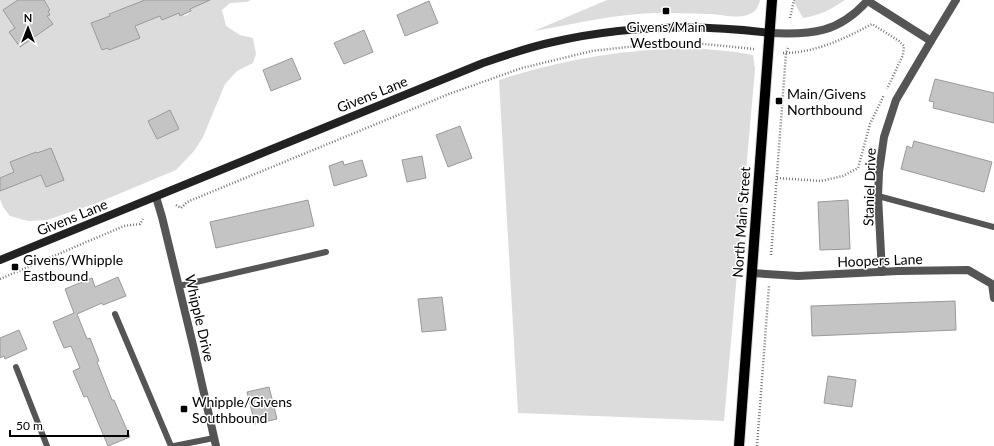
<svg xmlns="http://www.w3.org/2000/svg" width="994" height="446" font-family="Lato,sans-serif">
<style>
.green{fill:#dcdcdc;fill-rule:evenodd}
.building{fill:#c4c4c4;stroke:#999}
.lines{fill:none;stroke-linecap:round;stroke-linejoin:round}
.primary-casing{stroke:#dbdbdb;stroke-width:12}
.path{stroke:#777;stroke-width:2.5;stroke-dasharray:1 2;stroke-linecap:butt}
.lane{stroke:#555;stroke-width:6}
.street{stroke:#555;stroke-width:8}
.secondary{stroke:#222;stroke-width:8}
.primary{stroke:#000;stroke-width:10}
.poi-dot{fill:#000;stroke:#fff;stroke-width:1.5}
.labels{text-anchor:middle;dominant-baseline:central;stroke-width:3;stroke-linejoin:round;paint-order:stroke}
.poi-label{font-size:14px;fill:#000;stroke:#fff;text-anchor:start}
.street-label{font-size:14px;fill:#000;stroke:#fff}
</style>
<rect width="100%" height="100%" fill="#fff"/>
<g class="green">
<path d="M0 0H18L20 25 10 32 20 47 53 24 47 16 50 15 48 11 50 9 44 0H145L160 16 162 20 179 13 180 16 183 15 184 16 189 14V13L191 12 190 9 192 0H251L247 2 230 3 222 10 226 26 240 35 253 38 256 54 253 63 237 71 225 84 203 137 194 151 176 170 97 203 47 220 28 221 10 216 3 207 0 199ZM128 7 140 38 102 50 91 23 112 20 109 13ZM170 110 179 129 157 139 148 121ZM51 148 63 180 46 187 41 175 19 184 10 162 36 152 37 153Z"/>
<path d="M607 0H760C759 7 755 13 747 15 736 19 720 14 708 14 690 13 673 13 656 13 615 14 574 24 534 31Z"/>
<path d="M793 0H845C830 10 821 15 803 18Z"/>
<path d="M694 48 736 52 753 55 755 69 724 421 518 413 499 80C562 59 627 49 694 48Z"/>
</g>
<g class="building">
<path d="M18 0H44L50 10 48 11 50 15 47 16 53 24 20 47 9 32 15 28 3 10Z"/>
<path d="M145 0H210L190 9 191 11 180 16 179 13 162 20 160 16 135 26 140 38 109 50 108 48 102 50 91 23 110 16 109 14Z"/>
<path d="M429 1 438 23 405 36 397 15Z"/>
<path d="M364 30 373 52 344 64 334 43Z"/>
<path d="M292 58 301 79 271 91 263 70Z"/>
<path d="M935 79 994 93V123L933 108 934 102 929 101Z"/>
<path d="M170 110 179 129 157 139 148 121Z"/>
<path d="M460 126 472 158 448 167 436 135Z"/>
<path d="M914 141 992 162 984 192 901 169 907 146 912 148Z"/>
<path d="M51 148 64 180 46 187 41 175 0 191V178L14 172 10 162 36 152 37 153Z"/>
<path d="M422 156 426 178 407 182 402 160Z"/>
<path d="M362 160 367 176 334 186 329 166 343 161 344 165Z"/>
<path d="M308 200 314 226 216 248 210 222Z"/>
<path d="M848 200 850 249 820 250 818 202Z"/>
<path d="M118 277 126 296 103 305 102 303 77 314 87 339 90 338 99 361 97 362 112 400H114L130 437 108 446 87 396 84 397 73 371 80 368 71 346 64 348 53 322 74 313 65 289 92 278 95 287Z"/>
<path d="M442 297 446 330 422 332 418 299Z"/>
<path d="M955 301 956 330 812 336 811 306Z"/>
<path d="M19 330 27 349 5 359 4 356 0 358V338Z"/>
<path d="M828 376 856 380 852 407 824 403Z"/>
<path d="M269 387 277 419 255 424 247 392Z"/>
</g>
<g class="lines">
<defs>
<path id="primary" d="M739 446 772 0"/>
</defs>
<use href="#primary" class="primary-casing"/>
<g class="path">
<path d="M790 18 794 0"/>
<path d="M783 53C815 53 844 39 872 24L899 41 904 46 903 55 887 89"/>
<path d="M777 178 821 181 843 176 858 168 870 124 884 95"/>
<path d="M176 205 181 208 187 202 449 94 522 68 592 51 654 44 694 43 754 49"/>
<path d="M771 255 786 53 788 48"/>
<path d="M0 279 124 226 140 224 143 219"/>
<path d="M757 446 769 286"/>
</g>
<g class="lane">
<path d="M878 196 994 227"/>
<path d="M179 286 326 252"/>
<path d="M115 314 171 446"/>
<path d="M16 367 47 446"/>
<path d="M174 446 214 438"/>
</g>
<g class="street">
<path d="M868 1 931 41 896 100 884 137 879 172 878 196 882 272"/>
<path d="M770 33C812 35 839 33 868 0"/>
<path d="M931 41 956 0"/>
<path d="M156 197 162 217 193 345 216 446"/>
<path d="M751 273 798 276 898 271 968 270 992 284 994 298"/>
</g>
<path class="secondary" d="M0 260 483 63C506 55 529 47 553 42 624 26 698 24 770 33"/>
<use href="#primary" class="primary"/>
</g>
<g class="poi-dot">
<rect x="662" y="7" width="8" height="8" rx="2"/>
<rect x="775" y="97" width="8" height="8" rx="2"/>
<rect x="11" y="263" width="8" height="8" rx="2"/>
<rect x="180" y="405" width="8" height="8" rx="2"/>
</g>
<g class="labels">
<g class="poi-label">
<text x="666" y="26" text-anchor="middle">Givens/Main<tspan x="666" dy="16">Westbound</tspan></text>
<text x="787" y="93">Main/Givens<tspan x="787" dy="16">Northbound</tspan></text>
<text x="23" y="259">Givens/Whipple<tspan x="23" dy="16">Eastbound</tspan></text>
<text x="192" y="401">Whipple/Givens<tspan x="192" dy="16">Southbound</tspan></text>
</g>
<g class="street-label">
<text transform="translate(372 94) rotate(-22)">Givens Lane</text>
<text transform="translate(869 187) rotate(-88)">Staniel Drive</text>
<text transform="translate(72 217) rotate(-22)">Givens Lane</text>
<text transform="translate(741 222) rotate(-86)">North Main Street</text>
<text transform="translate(880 260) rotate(-2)">Hoopers Lane</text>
<text transform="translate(200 318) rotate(77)">Whipple Drive</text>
</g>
</g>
<g transform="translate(28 28)" stroke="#ffffff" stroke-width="3" paint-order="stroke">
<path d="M0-3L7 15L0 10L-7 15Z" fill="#000000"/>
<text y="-6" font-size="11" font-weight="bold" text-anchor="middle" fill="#000000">N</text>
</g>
<path d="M10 430v6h118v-6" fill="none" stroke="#000000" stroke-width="2"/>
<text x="16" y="430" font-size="12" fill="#000000" stroke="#ffffff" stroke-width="3" paint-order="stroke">50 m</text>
</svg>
